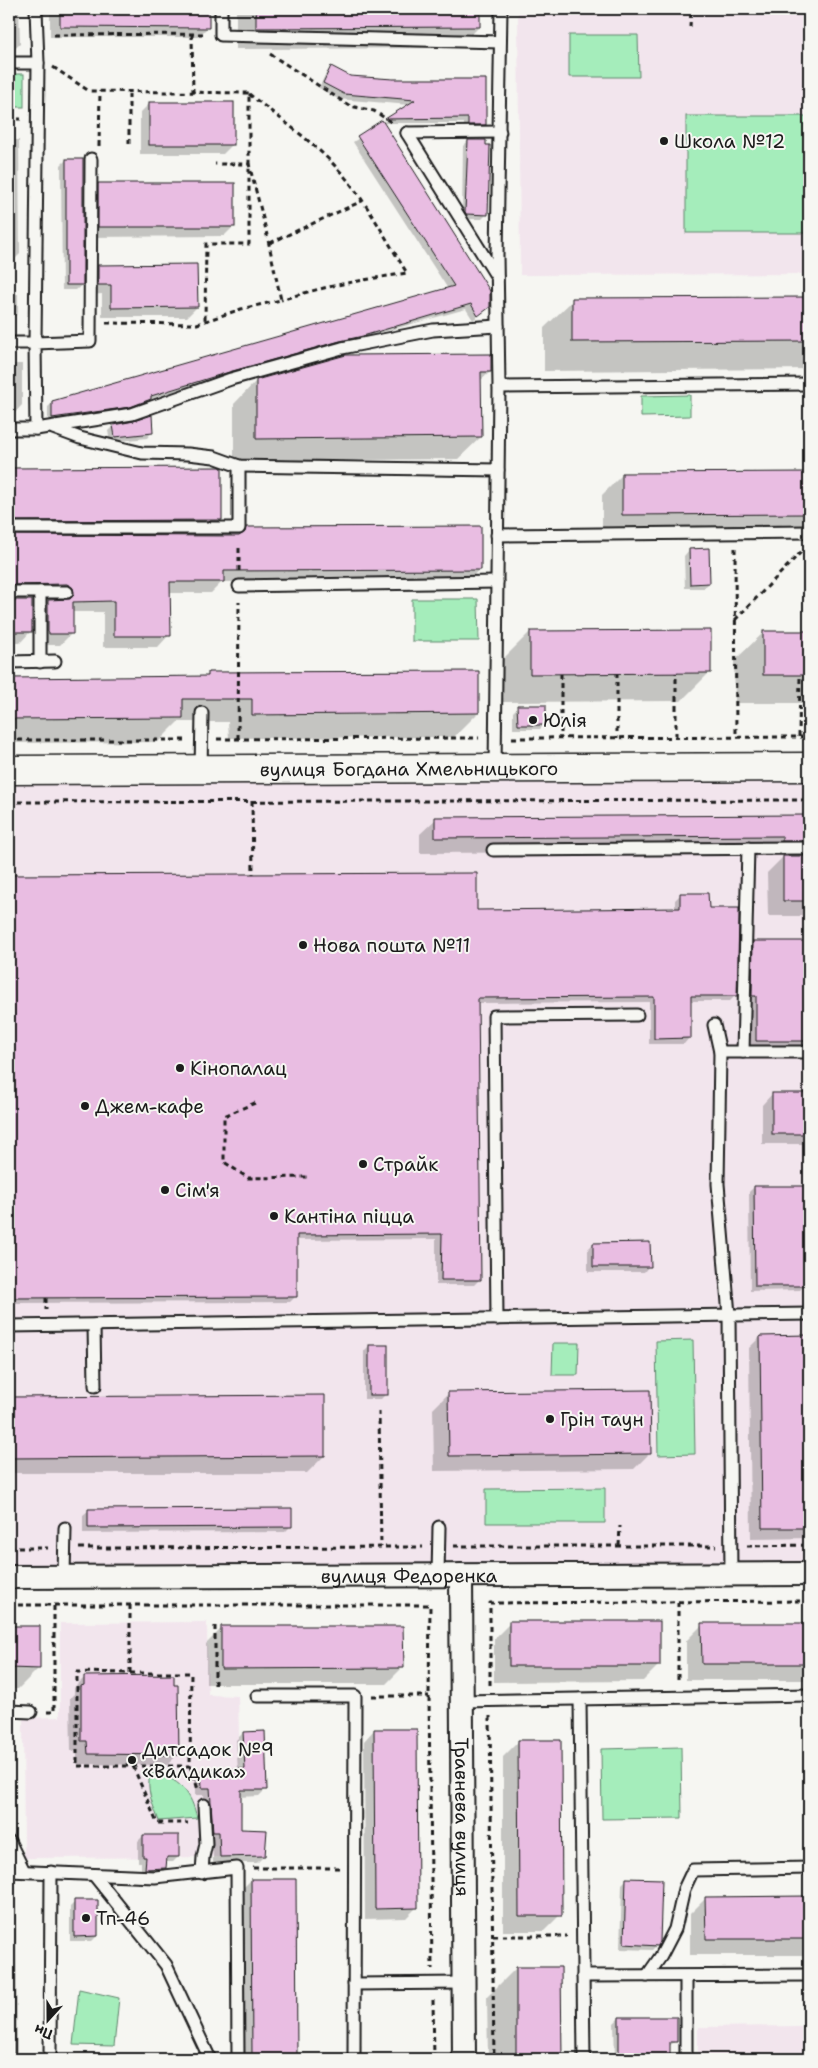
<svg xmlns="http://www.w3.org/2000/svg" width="818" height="2068" font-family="'Shantell Sans',sans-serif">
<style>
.built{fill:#f2e5ed}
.green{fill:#a5edbb;stroke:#60846c}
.shadow{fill:#0003}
.building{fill:#e9bde2;stroke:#1c1c1c}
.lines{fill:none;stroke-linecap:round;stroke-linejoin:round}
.service-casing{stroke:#1c1c1c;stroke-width:15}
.minor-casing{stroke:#1c1c1c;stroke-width:26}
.tertiary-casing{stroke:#1c1c1c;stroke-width:31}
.path{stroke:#1c1c1c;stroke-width:3;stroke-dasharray:5 4;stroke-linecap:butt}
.service{stroke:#f6f6f2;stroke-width:11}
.minor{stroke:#f6f6f2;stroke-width:22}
.tertiary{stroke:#f6f6f2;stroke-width:28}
.poi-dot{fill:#1c1c1c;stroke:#f6f6f2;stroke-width:2}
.labels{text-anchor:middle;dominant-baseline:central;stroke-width:4;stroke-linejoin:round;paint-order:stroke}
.poi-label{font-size:19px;fill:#1c1c1c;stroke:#f6f6f2;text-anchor:start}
.street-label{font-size:19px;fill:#1c1c1c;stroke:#f6f6f2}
</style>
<rect width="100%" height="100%" fill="#f6f6f2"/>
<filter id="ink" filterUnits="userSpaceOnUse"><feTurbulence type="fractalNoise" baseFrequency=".02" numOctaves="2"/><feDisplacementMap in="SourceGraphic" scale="10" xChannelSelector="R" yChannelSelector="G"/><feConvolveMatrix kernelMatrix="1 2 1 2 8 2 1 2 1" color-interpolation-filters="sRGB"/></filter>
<g filter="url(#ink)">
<g class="built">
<path d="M518 9H809V274L520 275Z"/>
<path d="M809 779V1564L9 1568V782Z"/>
<path d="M207 1622 208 1695 238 1696 242 1857 24 1858 23 1718 60 1717V1623Z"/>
<path d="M809 2026V2059H698V2027Z"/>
</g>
<g class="green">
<path d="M569 35H638L639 77H569Z"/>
<rect x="9" y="74" width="15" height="33"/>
<rect x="686" y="116" width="123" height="117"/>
<path d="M690 395V416L641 417V396Z"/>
<path d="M412 599H478L479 641H412Z"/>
<path d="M693 1340 695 1454 658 1455 656 1341Z"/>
<path d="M553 1343H579L578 1375H552Z"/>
<path d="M605 1488V1523H486V1489Z"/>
<path d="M681 1747 682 1818 602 1819 601 1749Z"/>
<path d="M158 1773C182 1782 191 1793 197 1818L159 1821C153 1805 146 1791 150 1774Z"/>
<path d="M79 1989 119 1998 114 2046 73 2045Z"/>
</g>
<g class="shadow">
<path d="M9 9H19L20 44 9 54Z"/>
<path d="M50 9H208V27L198 37H50Z"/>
<path d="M236 9H479V27L458 48 236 49Z"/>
<path d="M331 68 350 77 393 80 485 124 480 129H464V123H382L489 307 473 320 466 309 223 376 150 399 145 404 124 411 48 423V407L53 402 448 289 353 142 410 105 338 99 319 88 326 73Z"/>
<path d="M150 103 233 144 223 154H140V113Z"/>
<path d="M9 140H19L20 254 14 260H9Z"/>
<path d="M468 141 487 214 482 219H462L463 146Z"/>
<path d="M66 160 82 285 76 290H62L61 165Z"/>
<path d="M99 185 234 226 224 236 89 237V195Z"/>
<path d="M98 266 197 307 187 317H102V294L88 295V276Z"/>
<path d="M9 294H18V313L13 318H9Z"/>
<path d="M809 298V369L544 371V328L573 300Z"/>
<path d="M347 356 490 372 480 381 481 437 458 459 234 461V404L256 381Z"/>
<path d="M9 364H22V405L9 419Z"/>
<path d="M113 426 152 432 147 438 110 442 108 431Z"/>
<path d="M221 469V520L210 531H9V470Z"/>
<path d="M809 473V534L602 535V495L623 474Z"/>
<path d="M247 528 480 569 468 580 222 582 211 593H169V635L158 647H103V612H71L72 633 60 645H38L37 612 48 601 62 600 55 595H9V537H239Z"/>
<path d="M689 550 709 583 704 588H685L684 556Z"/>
<path d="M9 600 31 601V631L20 643H9Z"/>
<path d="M530 632 709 673 681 701 502 702V660Z"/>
<path d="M809 632V703H735L734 661 763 633Z"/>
<path d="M209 673 478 713 454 737 229 738 228 722H178L158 742 9 743V679L205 678Z"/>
<path d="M518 707 545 724 540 729H513V712Z"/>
<path d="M809 817V908L801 916H768L767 873 784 856H767V851L420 853V834L436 819Z"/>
<path d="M476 874V911L675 910V900L681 894 707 910 736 995 730 1001H689V1038L684 1044H649V1002L477 1003 479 1280 474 1285H436V1239L295 1240 296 1296 290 1302 9 1303V876Z"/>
<path d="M754 942H809V1051L746 1052 743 953Z"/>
<path d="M772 1094H809V1144H762V1105Z"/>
<path d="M754 1187 805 1285 800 1290 750 1291 749 1192Z"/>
<path d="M593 1244 649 1266 644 1272H588V1249Z"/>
<path d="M760 1337 809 1397V1538L751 1539 749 1348Z"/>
<path d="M369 1346 386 1394 381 1399H364V1351Z"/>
<path d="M449 1393 650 1453 634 1469 434 1471 433 1409Z"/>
<path d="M324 1397V1456L307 1473H9V1398Z"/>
<path d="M89 1510 290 1527 285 1532 83 1533V1515Z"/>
<path d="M510 1623 659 1665 643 1681 494 1682V1639Z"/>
<path d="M809 1624V1680H686V1641L702 1625Z"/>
<path d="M9 1627H39V1668L18 1689H9Z"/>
<path d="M222 1628 402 1668 386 1684H206V1644Z"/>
<path d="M85 1677 177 1755 167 1765 77 1764V1751H71L70 1698 74 1694V1688Z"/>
<path d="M374 1730 416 1908 406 1918 365 1919 364 1741Z"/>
<path d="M243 1733 266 1789 259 1796 239 1797 240 1830 264 1856 257 1863H213V1838H206L204 1795H195V1778L202 1771H238L236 1740Z"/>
<path d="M519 1741 560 1915 544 1931H503V1757Z"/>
<path d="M143 1836 178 1857 173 1862H165V1868L160 1873 141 1874V1862H138V1841Z"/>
<path d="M627 1879 657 1945 652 1950 620 1949 622 1884Z"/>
<path d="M251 1880 294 1881 295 2059H231L230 1901Z"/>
<path d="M706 1898H809V1955H690V1914Z"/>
<path d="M9 1899H16L17 2059H9Z"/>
<path d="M75 1902 97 1936 92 1941H70V1907Z"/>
<path d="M516 1968H560V2059H488L487 1997Z"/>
<path d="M619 2018 676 2041 669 2046V2059H615L614 2023Z"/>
</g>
<g class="building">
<path d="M60 9H209V28L60 27Z"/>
<path d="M256 9H480V27L256 28Z"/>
<path d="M331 66 350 76 393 79H486V125H468V118L385 119 415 100 344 94 323 83Z"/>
<rect x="149" y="102" width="85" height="43"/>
<path d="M382 120 490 291V307L478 316 471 304 363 336 340 341 229 372 151 396V399L130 407 52 418V401L454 286 357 136Z"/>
<path d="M468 140H486V145H490L488 215 466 214 465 212Z"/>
<rect x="66" y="159" width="17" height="126"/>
<rect x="98" y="183" width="137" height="44"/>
<path d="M197 264 198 307 111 308V285H98V265Z"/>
<path d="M809 297V341L572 342V298Z"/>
<path d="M491 354V372H481L482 437 256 439V380L346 355Z"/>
<path d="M152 415 153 433 115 437 113 425 134 421Z"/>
<path d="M9 468 220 467 222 468V520L9 521Z"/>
<path d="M809 472V514L622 515V473Z"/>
<path d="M481 526V570L224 571V582H170L171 636H114V601L73 602V634H49V632H48V600L70 599 74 595 73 588 67 584 9 585V535L239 536 245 532 246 527Z"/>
<path d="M709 548 710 583 690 584 689 549Z"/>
<rect x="9" y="600" width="23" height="32"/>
<path d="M711 630V673L530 674V631Z"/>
<rect x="763" y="631" width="46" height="44"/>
<path d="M479 671V713L252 715V699H183V718L9 719V678L208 676V672Z"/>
<path d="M517 705H546V725H518Z"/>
<path d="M809 815V841H782V836L435 838V817Z"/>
<path d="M809 856V901H783V856Z"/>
<path d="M477 873V910L680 908V893H708L709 908H739V920L737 996H691V1038L654 1039V997L478 998 481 1280H441L442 1234 297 1235V1297L9 1298V875Z"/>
<path d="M753 941H809V1041H756V996H752Z"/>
<rect x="772" y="1093" width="37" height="41"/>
<path d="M754 1186H806L807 1286H755Z"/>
<path d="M650 1242 651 1267H593V1243Z"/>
<path d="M808 1335 809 1528H762L760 1336Z"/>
<rect x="369" y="1345" width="19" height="50"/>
<path d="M650 1390 651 1454 449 1456 448 1392Z"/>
<path d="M325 1395V1456L9 1458V1397Z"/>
<path d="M292 1508V1527L88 1528V1509Z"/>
<rect x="509" y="1621" width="151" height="45"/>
<path d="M701 1623H809V1664H702Z"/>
<path d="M9 1626H40V1669L9 1668Z"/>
<path d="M221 1626H403L404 1668 221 1669Z"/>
<path d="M174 1675V1685H178L179 1755 88 1754 87 1741H81V1686L84 1685V1676Z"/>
<path d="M374 1729H417L418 1908 375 1909Z"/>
<path d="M265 1731 267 1790H241V1829L267 1830 265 1856 220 1857 219 1832H213L210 1788H202L201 1770 245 1769 243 1732Z"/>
<path d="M518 1740H561L562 1916H519Z"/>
<path d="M143 1835H179V1857H167L166 1868 145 1869 146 1857H143Z"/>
<path d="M626 1878 662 1879 660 1942 658 1946 624 1944Z"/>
<path d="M251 1879H296L297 2059H252Z"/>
<path d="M809 1896V1939H706L705 1897Z"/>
<path d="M74 1900H98V1936L74 1937Z"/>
<path d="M516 1967H561L562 2059H516Z"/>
<path d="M619 2017H677V2042H670V2059H619Z"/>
</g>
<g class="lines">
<defs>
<g id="service">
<path d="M36 9 38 63"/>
<path d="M221 9V35L500 42"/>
<path d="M9 63H38L35 343H9"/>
<path d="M407 133 497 277"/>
<path d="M407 133 500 132"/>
<path d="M499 387 809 384"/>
<path d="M53 428 80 438 142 453 188 454 214 457 239 466 498 470"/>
<path d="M9 429H36L132 414 231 379 342 348 433 330 498 326"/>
<path d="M36 429 35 343 90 341 91 159"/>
<path d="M9 528H239V466"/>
<path d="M497 535 809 532"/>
<path d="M239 586 497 582"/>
<path d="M9 592H67"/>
<path d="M40 592V662"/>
<path d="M9 662 55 661"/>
<path d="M495 769 499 387 497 255 501 9"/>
<path d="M201 770 202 713"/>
<path d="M493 850 809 848"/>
<path d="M714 1025 720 1052 718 1184 729 1315 731 1574"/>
<path d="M720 1052H809"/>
<path d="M743 1052 748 848"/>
<path d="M497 1319 494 1016 637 1015"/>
<path d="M94 1325 95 1386"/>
<path d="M9 1326 809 1314"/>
<path d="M438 1575 439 1527"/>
<path d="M64 1576 65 1528"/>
<path d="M257 1696H355L354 2059"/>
<path d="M580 1699 584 2059"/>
<path d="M462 1701 809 1695"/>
<path d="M9 1711 31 1712"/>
<path d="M9 1841 24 1871"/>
<path d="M9 1871 155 1877 237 1868 238 2059"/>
<path d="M202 1873 203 1857 206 1844 204 1805"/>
<path d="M94 1875 166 1965 210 2059"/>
<path d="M583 1976 809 1975"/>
<path d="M647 1976 661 1956 675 1929 684 1889 693 1870 809 1868"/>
<path d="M354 1984 463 1983"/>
<path d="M50 2059 51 1872"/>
<path d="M686 2059V1977"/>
</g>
<g id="minor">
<path id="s1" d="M461 1575 464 2059"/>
<path id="s2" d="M9 1577 809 1574"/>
</g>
<g id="tertiary">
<path id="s3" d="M9 770 809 767"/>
</g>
</defs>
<use href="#service" class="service-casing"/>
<use href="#minor" class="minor-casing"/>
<use href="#tertiary" class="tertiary-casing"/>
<g class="path">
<path d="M690 27 691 9"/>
<path d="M192 34 193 92"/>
<path d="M54 35 205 34"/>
<path d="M270 54 350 106 374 111 394 124"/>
<path d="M53 67 89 91 249 93V244H206L205 321"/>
<path d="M249 94C279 118 311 140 337 168 365 198 385 238 407 273 363 280 323 286 281 300"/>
<path d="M9 119H21"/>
<path d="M129 144V91"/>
<path d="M99 146 100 91"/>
<path d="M270 243 362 201"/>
<path d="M106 323 197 324 241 309 281 300 265 226 249 164H215"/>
<path d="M735 548 736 737"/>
<path d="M239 571V545"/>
<path d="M735 620 804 549"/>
<path d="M617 673V738"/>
<path d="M561 674V738"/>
<path d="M676 737V673"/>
<path d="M799 737 800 675"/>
<path d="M512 738 809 737"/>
<path d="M217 739 479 738"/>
<path d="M238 739 239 602"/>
<path d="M9 740H186"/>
<path d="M252 801 253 874"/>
<path d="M9 802 809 800"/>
<path d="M255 1103 224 1116V1162L248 1178 309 1177"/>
<path d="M46 1298V1310"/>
<path d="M379 1411 381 1547"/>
<path d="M454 1546H716"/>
<path d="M619 1546 620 1526"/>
<path d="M747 1546 809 1545"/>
<path d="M9 1548H48"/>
<path d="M79 1548 423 1547"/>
<path d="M678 1602V1682"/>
<path d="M9 1605H430L429 1696 432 1969"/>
<path d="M130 1605V1673L77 1672V1766H190L191 1673H130"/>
<path d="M215 1626V1688"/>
<path d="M490 1685V1603L809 1601"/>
<path d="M372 1696H429"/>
<path d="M47 1712H54V1605"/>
<path d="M490 1716 494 2059"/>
<path d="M133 1766 157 1823H188"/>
<path d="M190 1766 198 1789"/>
<path d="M253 1868H339"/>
<path d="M493 1936H567"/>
<path d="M433 2000 434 2059"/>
</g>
<use href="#service" class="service"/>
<use href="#minor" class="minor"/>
<use href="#tertiary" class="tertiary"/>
</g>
</g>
<g class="poi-dot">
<circle cx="664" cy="141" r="5"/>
<circle cx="533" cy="720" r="5"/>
<circle cx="303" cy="945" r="5"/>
<circle cx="180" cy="1068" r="5"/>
<circle cx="85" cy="1106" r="5"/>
<circle cx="363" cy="1164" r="5"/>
<circle cx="165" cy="1190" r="5"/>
<circle cx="274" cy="1216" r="5"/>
<circle cx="550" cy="1419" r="5"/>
<circle cx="132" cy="1760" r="5"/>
<circle cx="86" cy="1918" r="5"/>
</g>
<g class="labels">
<g class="poi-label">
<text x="674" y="141">Школа №12</text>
<text x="543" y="720">Юлія</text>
<text x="313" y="945">Нова пошта №11</text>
<text x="190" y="1068">Кінопалац</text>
<text x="95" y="1106">Джем-кафе</text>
<text x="373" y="1164">Страйк</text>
<text x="175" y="1190">Сім'я</text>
<text x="284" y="1216">Кантіна піцца</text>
<text x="560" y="1419">Грін таун</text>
<text x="142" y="1749">Дитсадок №9<tspan x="142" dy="22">«Валдика»</tspan></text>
<text x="96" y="1918">Тп-46</text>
</g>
<g class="street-label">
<text stroke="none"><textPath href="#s3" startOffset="400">вулиця Богдана Хмельницького</textPath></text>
<text stroke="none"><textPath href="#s2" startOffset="400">вулиця Федоренка</textPath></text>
<text stroke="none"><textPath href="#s1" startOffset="242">Травнева вулиця</textPath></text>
</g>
</g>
<rect width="818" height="2068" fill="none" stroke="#f6f6f2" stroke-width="30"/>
<rect x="15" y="15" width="788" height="2038" fill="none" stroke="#1c1c1c" stroke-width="2" filter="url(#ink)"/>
<g transform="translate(48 2020) rotate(201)" stroke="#f6f6f2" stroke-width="4" paint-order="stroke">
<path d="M0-4L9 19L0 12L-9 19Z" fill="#1c1c1c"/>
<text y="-8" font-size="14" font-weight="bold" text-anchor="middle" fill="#1c1c1c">Пн</text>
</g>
</svg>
